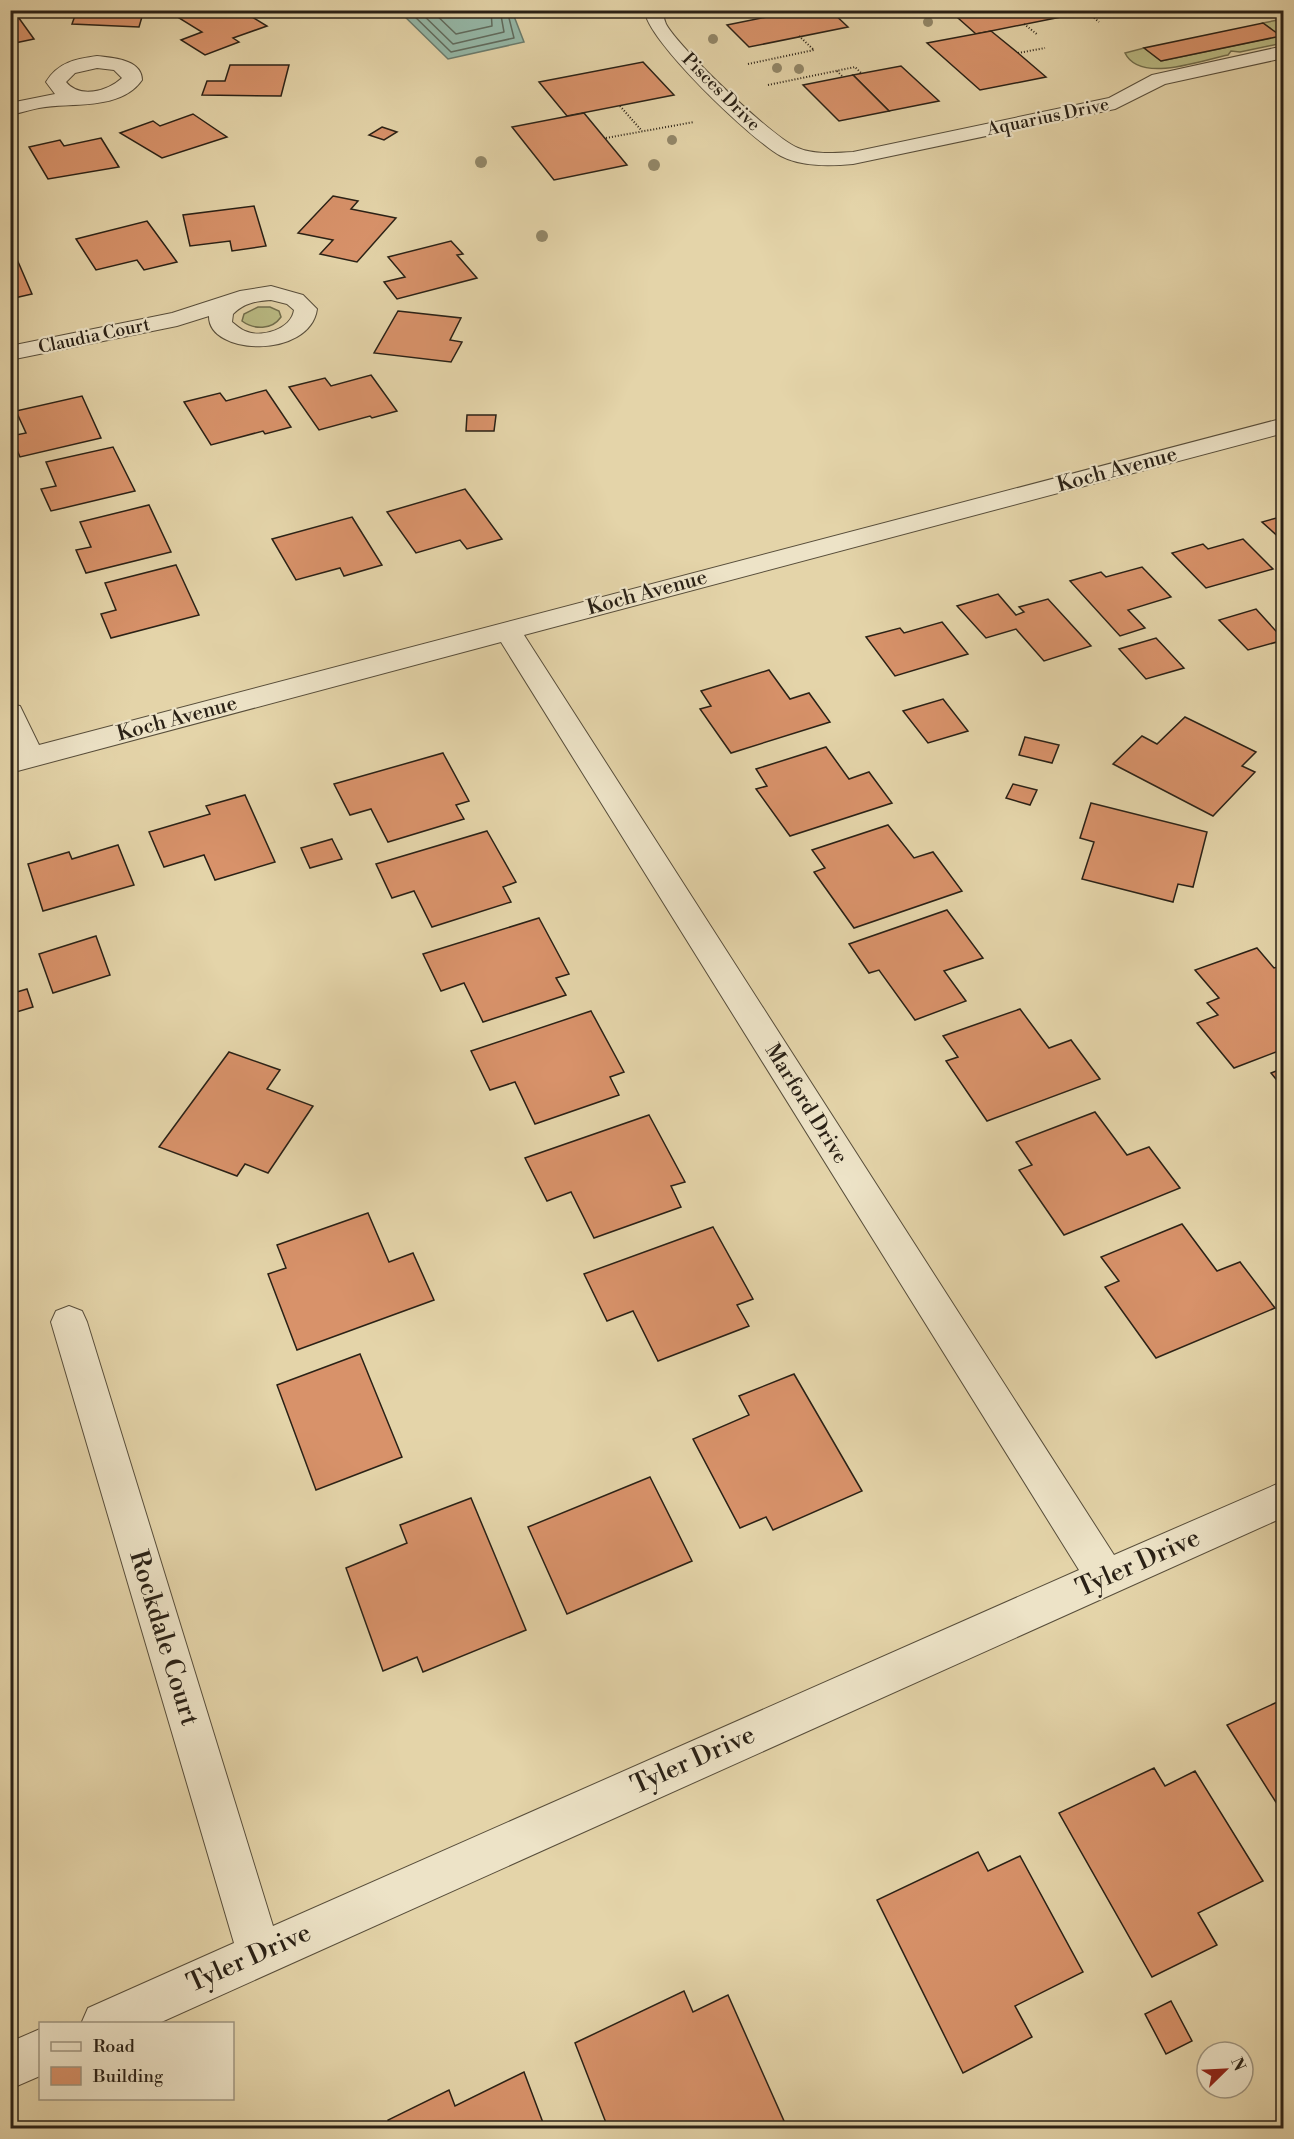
<svg xmlns="http://www.w3.org/2000/svg" width="1294" height="2139" font-family="'Libre Bodoni',serif">
<style>
.green{fill:#babb84;stroke:#726e4d;stroke-width:1.5}
.water{fill:#95b8a8;stroke:#6a7c6e;stroke-width:1.5}
.lines{fill:none;stroke-linecap:round;stroke-linejoin:round}
.shore{stroke:#606c5f;stroke-width:1.5}
.building{fill:#d8926a;stroke:#2a2116;stroke-width:1.5}
.street-casing{stroke:#584e3b;stroke-width:2}
.path{stroke:#2a2116;stroke-width:2;stroke-dasharray:1 2;stroke-linecap:butt}
.street{fill:#ede3c7;fill-rule:evenodd}
.tree{fill:#928768}
.labels{text-anchor:middle;dominant-baseline:central;stroke-width:4.5;stroke-linejoin:round;paint-order:stroke}
.far-street-label{font-size:18px;fill:#2a2116;stroke:#ede3c7}
.street-label{font-size:21px;fill:#2a2116;stroke:#ede3c7}
.near-street-label{font-size:26px;fill:#2a2116;stroke:#ede3c7}
</style>
<rect width="100%" height="100%" fill="#e4d4a9"/>
<filter id="stains"><feTurbulence type="fractalNoise" baseFrequency=".00333" numOctaves="4"/><feColorMatrix values="0 0 0 0 .2 0 0 0 0 .09 0 0 0 0 .02 0 0 0 .5 -.17"/></filter>
<radialGradient id="worn" r=".72"><stop offset=".6" stop-color="#630" stop-opacity="0"/><stop offset="1" stop-color="#630" stop-opacity=".3"/></radialGradient>
<g class="green">
<path d="M1283 19V43L1240 52 1231 51 1228 55C1202 60 1140 84 1125 53L1144 48 1161 61 1280 36 1263 23Z"/>
<path d="M258 307H270L279 311 281 317C272 330 254 330 242 321L244 314Z"/>
</g>
<path class="water" d="M399 11H512L524 42 448 59Z"/>
<g class="lines">
<g class="shore">
<path d="M408 10 451 52 514 38 507 10"/>
<path d="M418 10 453 44 504 32 500 10"/>
<path d="M431 10 456 34 492 26 491 10"/>
</g>
</g>
<g class="building">
<path d="M77 10H144L139 27 72 24Z"/>
<path d="M201 10H245L242 11 267 26 233 38 239 42 205 55 181 40 202 32 179 18Z"/>
<path d="M802 10H830L848 27 749 47 727 25Z"/>
<path d="M949 10H1066L1071 15 976 34Z"/>
<path d="M16 14 34 39 10 44V15Z"/>
<path d="M1263 23 1281 36 1161 61 1144 48Z"/>
<path d="M991 31 1018 53 1046 77 980 90 927 43Z"/>
<path d="M643 62 674 95 567 116 539 82Z"/>
<path d="M230 65H289L281 96 202 95 207 81H225Z"/>
<path d="M901 66 939 101 889 111 853 75Z"/>
<path d="M853 75 889 111 839 121 803 85Z"/>
<path d="M584 113 627 165 554 180 512 127Z"/>
<path d="M193 114 227 137 162 158 120 133 153 121 160 126Z"/>
<path d="M382 127 397 132 384 140 369 135Z"/>
<path d="M101 138 119 167 48 179 29 147 60 140 64 146Z"/>
<path d="M333 196 358 201 351 209 396 218 357 262 320 254 333 240 298 233Z"/>
<path d="M254 206 266 246 232 251 230 241 190 246 183 215Z"/>
<path d="M147 221 177 262 144 270 137 260 96 270 76 239Z"/>
<path d="M451 241 463 254 457 255 477 278 397 299 384 282 405 277 388 257Z"/>
<path d="M16 257 32 294 10 299V258Z"/>
<path d="M398 311 461 318 450 340 462 342 451 362 374 353Z"/>
<path d="M371 375 397 411 372 418 370 416 319 430 289 387 325 378 331 386Z"/>
<path d="M266 390 291 427 265 434 263 431 211 445 184 402 220 393 226 401Z"/>
<path d="M82 396 101 438 20 457 11 436 26 433 16 411Z"/>
<path d="M467 415H496L494 431H466Z"/>
<path d="M113 447 135 491 51 511 41 489 56 486 46 462Z"/>
<path d="M465 489 502 539 467 549 460 540 416 553 387 512Z"/>
<path d="M149 505 171 552 86 573 76 550 91 547 80 522Z"/>
<path d="M1284 516V542L1262 522Z"/>
<path d="M352 517 382 565 344 576 340 568 296 580 272 539Z"/>
<path d="M1243 539 1273 569 1206 588 1172 553 1203 544 1208 549Z"/>
<path d="M176 565 199 615 111 638 101 614 116 610 105 583Z"/>
<path d="M1142 567 1171 597 1128 610 1145 628 1120 636 1070 581 1101 572 1106 577Z"/>
<path d="M998 594 1016 615 1024 612 1019 607 1048 599 1091 646 1044 661 1016 629 986 638 957 606Z"/>
<path d="M1256 609 1284 640 1248 650 1219 620Z"/>
<path d="M942 622 968 654 895 676 866 637 900 628 904 633Z"/>
<path d="M1156 638 1184 668 1146 679 1119 649Z"/>
<path d="M769 670 790 699 809 693 830 722 731 753 700 709 711 706 701 691Z"/>
<path d="M943 699 968 731 928 743 903 711Z"/>
<path d="M1185 717 1256 752 1242 766 1255 772 1213 816 1113 764 1142 736 1157 744Z"/>
<path d="M1025 737 1059 745 1052 763 1019 755Z"/>
<path d="M826 747 849 779 869 772 892 803 790 836 756 789 767 786 756 769Z"/>
<path d="M443 753 469 801 456 805 464 819 388 842 371 809 350 815 334 784Z"/>
<path d="M1013 784 1037 790 1030 805 1006 798Z"/>
<path d="M245 795 275 862 215 880 204 855 164 867 149 832 210 814 206 806Z"/>
<path d="M1091 803 1207 832 1193 887 1178 884 1173 902 1082 879 1094 842 1080 838Z"/>
<path d="M888 825 914 858 933 852 962 891 854 928 814 872 825 868 812 850Z"/>
<path d="M487 831 516 882 503 887 511 902 432 927 414 891 392 898 376 864Z"/>
<path d="M332 839 342 859 310 868 301 848Z"/>
<path d="M118 845 134 885 43 911 28 864 69 852 72 859Z"/>
<path d="M947 910 983 958 944 971 966 1001 915 1020 879 970 869 973 849 944Z"/>
<path d="M539 918 569 974 556 978 566 995 483 1022 464 983 441 991 423 954Z"/>
<path d="M96 936 110 975 53 993 39 954Z"/>
<path d="M1257 948 1274 968 1284 965V1049L1234 1068 1197 1023 1218 1015 1207 1003 1219 998 1195 970Z"/>
<path d="M27 989 33 1007 10 1014V994Z"/>
<path d="M1020 1009 1049 1048 1071 1040 1100 1079 987 1121 946 1061 958 1057 943 1036Z"/>
<path d="M591 1011 624 1072 610 1077 619 1095 535 1124 515 1082 490 1090 471 1051Z"/>
<path d="M229 1052 280 1070 267 1089 313 1106 268 1173 245 1164 237 1176 159 1147Z"/>
<path d="M1284 1068V1089L1271 1073Z"/>
<path d="M1095 1112 1127 1155 1149 1147 1180 1188 1064 1235 1019 1170 1032 1165 1016 1142Z"/>
<path d="M649 1115 685 1182 671 1186 681 1207 594 1238 571 1192 547 1201 525 1158Z"/>
<path d="M368 1213 389 1262 413 1253 434 1300 297 1350 268 1274 286 1268 277 1245Z"/>
<path d="M1182 1224 1217 1271 1240 1262 1275 1308 1156 1358 1105 1287 1119 1281 1101 1257Z"/>
<path d="M713 1227 753 1299 737 1305 749 1326 658 1361 633 1311 607 1321 584 1274Z"/>
<path d="M360 1354 402 1457 316 1490 277 1385Z"/>
<path d="M794 1374 862 1491 773 1530 766 1517 740 1528 693 1439 749 1415 739 1396Z"/>
<path d="M650 1477 692 1561 567 1614 528 1527Z"/>
<path d="M471 1498 526 1630 423 1672 417 1657 383 1671 346 1568 407 1543 400 1525Z"/>
<path d="M1284 1699V1815L1227 1725Z"/>
<path d="M1154 1768 1165 1786 1195 1771 1263 1881 1198 1913 1217 1945 1152 1977 1059 1813Z"/>
<path d="M978 1852 988 1871 1020 1856 1083 1972 1015 2006 1032 2037 963 2073 877 1900Z"/>
<path d="M684 1991 693 2012 728 1995 784 2121 769 2128H608L575 2043Z"/>
<path d="M1171 2001 1192 2041 1166 2054 1145 2014Z"/>
<path d="M524 2072 545 2128H391L388 2120 449 2090 455 2106Z"/>
</g>
<g class="lines">
<defs>
<g id="street">
<path d="M645 10H663C663 15 664 19 666 24 679 48 773 138 798 148 814 155 836 153 853 152L1109 98 1152 75 1284 46V58L1165 84 1115 109 853 164C830 166 802 167 781 156 754 142 644 38 645 10Z"/>
<path d="M97 56C112 58 142 59 142 80 121 111 71 102 39 108 29 110 20 113 10 115V103L55 94 46 82C58 62 76 59 97 56ZM97 68 114 70 122 78C108 91 80 99 66 82L75 73Z"/>
<path d="M271 286 303 295 317 309C310 359 208 356 209 316L177 326 10 360V346L172 313 240 291ZM271 300 287 304 294 310C291 330 261 338 245 331 240 329 236 325 232 322L233 314C244 303 256 301 271 300Z"/>
<path d="M1284 418V433L524 635 1114 1555 1284 1481V1517L157 2024H81L88 2008 234 1943 51 1322 56 1311 69 1306 82 1311 87 1322 273 1926 1079 1570 501 642 10 773V753L14 752 10 745V704L20 706 39 745Z"/>
<path d="M40 2029V2076L10 2089V2042Z"/>
</g>
</defs>
<use href="#street" class="street-casing"/>
<g class="path">
<path d="M1085 10 1099 22"/>
<path d="M1024 24 1038 35"/>
<path d="M1018 53 1045 48"/>
<path d="M748 64 814 50 799 36"/>
<path d="M837 71 843 77"/>
<path d="M768 85 855 67 862 74"/>
<path d="M620 106 642 131"/>
<path d="M606 138 694 122"/>
</g>
<use href="#street" class="street"/>
</g>
<g class="tree">
<circle cx="928" cy="22" r="5"/>
<circle cx="713" cy="39" r="5"/>
<circle cx="777" cy="68" r="5"/>
<circle cx="799" cy="69" r="5"/>
<circle cx="672" cy="140" r="5"/>
<circle cx="481" cy="162" r="6"/>
<circle cx="654" cy="165" r="6"/>
<circle cx="542" cy="236" r="6"/>
</g>
<g class="labels">
<g class="far-street-label">
<text transform="translate(721 92) rotate(45)">Pisces Drive</text>
<text transform="translate(1048 117) rotate(-12)">Aquarius Drive</text>
<text transform="translate(94 336) rotate(-12)">Claudia Court</text>
</g>
<g class="street-label">
<text transform="translate(1117 470) rotate(-15)">Koch Avenue</text>
<text transform="translate(647 593) rotate(-15)">Koch Avenue</text>
<text transform="translate(177 719) rotate(-15)">Koch Avenue</text>
<text transform="translate(806 1104) rotate(58)">Marford Drive</text>
</g>
<g class="near-street-label">
<text transform="translate(1138 1563) rotate(-24)">Tyler Drive</text>
<text transform="translate(164 1638) rotate(73)">Rockdale Court</text>
<text transform="translate(693 1760) rotate(-24)">Tyler Drive</text>
<text transform="translate(249 1958) rotate(-24)">Tyler Drive</text>
</g>
</g>
<rect width="1294" height="2139" fill="none" stroke="#e4d4a9" stroke-width="36"/>
<rect x="12" y="12" width="1270" height="2115" fill="none" stroke="#2a2116" stroke-width="3"/>
<rect x="18" y="18" width="1258" height="2103" fill="none" stroke="#2a2116" stroke-width="1.5"/>
<rect x="39" y="2022" width="195" height="78" fill="#ede3c7" stroke="#9f9580" stroke-width="1.5"/>
<rect x="51" y="2042" width="30" height="9" fill="#ede3c7" stroke="#9f9580" stroke-width="1.5"/>
<text x="93" y="2052" font-size="18" fill="#2a2116">Road</text>
<rect x="51" y="2067" width="30" height="18" fill="#d8926a" stroke="#9f9580" stroke-width="1.5"/>
<text x="93" y="2082" font-size="18" fill="#2a2116">Building</text>
<g transform="translate(1225 2070) rotate(66)"><circle r="28" fill="#ede3c7" stroke="#9f9580" stroke-width="1.5"/>
<path d="M0-4.5L10 22L0 15L-10 22Z" fill="#8f2418"/>
<text y="-9" font-size="16" font-weight="bold" text-anchor="middle" fill="#2a2116">N</text>
</g>
<rect width="100%" height="100%" filter="url(#stains)"/>
<rect width="100%" height="100%" fill="url(#worn)"/>
</svg>
